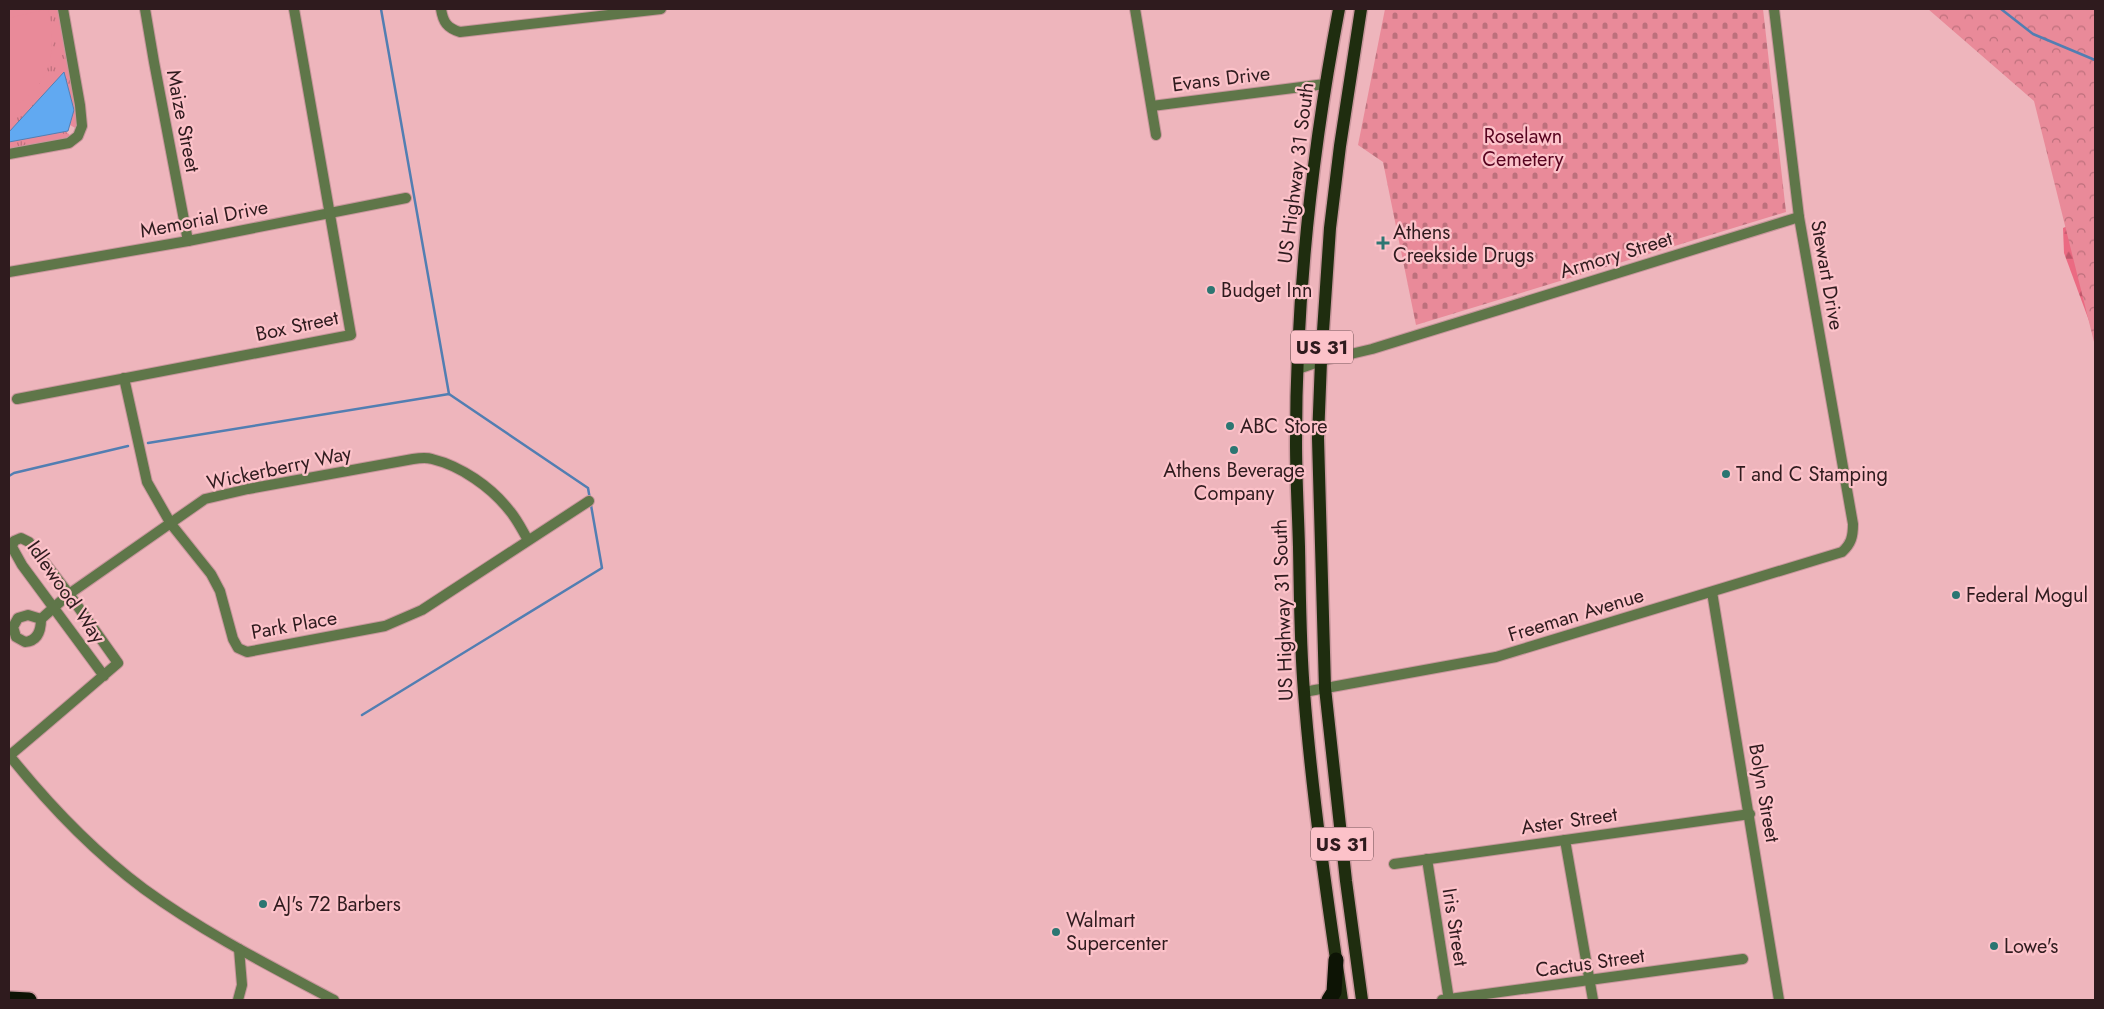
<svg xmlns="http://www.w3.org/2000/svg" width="2104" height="1009" font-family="Jost,sans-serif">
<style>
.grass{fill:url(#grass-tufts)}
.forest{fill:url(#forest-firs)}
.cemetery{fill:url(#cemetery-stones)}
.park{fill:url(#park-crowns)}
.pitch{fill:#e98a99}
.water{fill:#61a9f1;stroke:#527eb2}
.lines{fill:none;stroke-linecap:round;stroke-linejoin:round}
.stream{stroke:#527eb2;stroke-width:2.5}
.minor-casing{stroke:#c8969c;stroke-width:12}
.major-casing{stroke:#c8969c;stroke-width:15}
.highway-casing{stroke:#c8969c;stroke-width:18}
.minor{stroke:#5f7649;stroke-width:10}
.major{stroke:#1f2d0f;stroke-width:12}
.highway{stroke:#0d1405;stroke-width:15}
.poi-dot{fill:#2c7672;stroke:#fcc2c9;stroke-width:2}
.labels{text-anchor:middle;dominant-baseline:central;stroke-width:4.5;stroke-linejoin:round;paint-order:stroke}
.shield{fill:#fcc2c9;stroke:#6c4d51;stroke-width:1}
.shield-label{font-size:19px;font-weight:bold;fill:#2f1b1e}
.street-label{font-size:20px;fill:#2f1b1e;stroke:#fcc2c9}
.park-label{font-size:20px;fill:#57031f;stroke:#fcc2c9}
.poi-label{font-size:20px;fill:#2f1b1e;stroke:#fcc2c9;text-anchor:start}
</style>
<defs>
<pattern id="grass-tufts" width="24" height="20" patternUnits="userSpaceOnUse" patternTransform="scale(1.25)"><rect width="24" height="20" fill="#e98a99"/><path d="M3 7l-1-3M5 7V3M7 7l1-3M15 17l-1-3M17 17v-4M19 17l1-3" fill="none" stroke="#bd707c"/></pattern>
<pattern id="forest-firs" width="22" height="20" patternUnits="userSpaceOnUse" patternTransform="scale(1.25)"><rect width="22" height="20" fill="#eb6a82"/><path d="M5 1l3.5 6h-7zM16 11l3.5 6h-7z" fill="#bf566a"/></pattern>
<pattern id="cemetery-stones" width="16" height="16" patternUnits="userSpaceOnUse" patternTransform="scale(1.25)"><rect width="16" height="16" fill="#e98a99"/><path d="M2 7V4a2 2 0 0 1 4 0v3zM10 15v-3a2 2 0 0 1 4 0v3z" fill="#bd707c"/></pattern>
<pattern id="park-crowns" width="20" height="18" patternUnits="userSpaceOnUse" patternTransform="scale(1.25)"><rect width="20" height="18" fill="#e98a99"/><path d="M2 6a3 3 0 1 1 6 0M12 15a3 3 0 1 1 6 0" fill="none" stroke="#bd707c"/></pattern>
</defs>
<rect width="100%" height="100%" fill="#eeb5bc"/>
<g class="grass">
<path d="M9 9H58L78 122 77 129 70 125 74 109 64 72 9 132Z"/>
<path d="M65 131 71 136 66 139 9 151V142Z"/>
</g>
<path class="forest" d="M2086 218 2095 337 2064 253 2063 228Z"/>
<path class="cemetery" d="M1385 9H1763L1786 212 1416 325 1383 162 1358 145Z"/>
<path class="park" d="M1928 9H2095V346L2034 101Z"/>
<path class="pitch" d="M48 9C58 49 51 90 9 108V18Z"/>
<path class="water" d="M64 72 74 110 68 131 9 142V132Z"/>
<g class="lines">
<g class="stream">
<path d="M381 9 449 394"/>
<path d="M2001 9 2033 34 2095 60"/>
<path d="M148 443 449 394 588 488 602 568 362 715"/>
<path d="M9 476 14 473 128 446"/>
</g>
<defs>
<g id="minor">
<path d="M145 9 154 62 188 241"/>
<path d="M441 9C443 22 447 28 460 32L661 9"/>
<path d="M1135 9 1156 135"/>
<path d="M1152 106 1325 84"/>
<path d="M9 154 69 143 78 136 82 126 80 105 63 9"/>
<path d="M9 272 188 241 406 198"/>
<path d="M1298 369 1321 361 1372 349 1799 217"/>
<path d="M124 378 147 482 171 524 211 574 220 591 233 639 238 648 247 652 385 626 422 610 589 501"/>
<path d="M17 399 351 335 294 9"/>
<path d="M1712 592 1779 1000"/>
<path d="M28 615 41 619C41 630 38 641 25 642L16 637 13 627 18 618Z"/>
<path d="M41 619 69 594 205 499 248 489 413 459C419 458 426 457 432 459 461 466 491 487 509 510 517 519 522 530 528 540"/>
<path d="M1304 692 1496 657 1842 552C1851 544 1853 537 1853 524L1799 217 1774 9"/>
<path d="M9 755C49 805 93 851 144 889 203 932 270 966 334 1000"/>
<path d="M9 756C46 725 82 694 118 663L69 594 29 542 21 538 14 541 12 547 22 565 104 676"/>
<path d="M1565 840 1593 1000"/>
<path d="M1427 859 1449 1000"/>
<path d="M1394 864 1750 814"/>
<path d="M238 1000 242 985 239 949"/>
<path d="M1442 1000 1743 959"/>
</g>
<g id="major">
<path d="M1339 9C1312 151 1296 297 1296 442 1296 477 1298 512 1299 547 1300 595 1300 644 1304 692 1312 795 1327 898 1342 1000"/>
<path d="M1361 9 1340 146 1330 228 1321 361 1318 438 1325 688 1346 881 1362 1000"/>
</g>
<g id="highway">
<path d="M9 999 29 1000"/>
<path d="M1329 1000 1334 992 1336 960"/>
</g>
</defs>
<use href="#minor" class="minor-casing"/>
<use href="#major" class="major-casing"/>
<use href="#highway" class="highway-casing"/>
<use href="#minor" class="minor"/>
<use href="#major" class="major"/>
<use href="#highway" class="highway"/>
</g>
<g class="poi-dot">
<path d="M1380.5 235.5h5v5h5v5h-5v5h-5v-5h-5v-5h5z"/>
<circle cx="1211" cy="290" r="5"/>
<circle cx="1230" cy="426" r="5"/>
<circle cx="1234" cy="450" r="5"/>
<circle cx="1726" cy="474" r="5"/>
<circle cx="1956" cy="595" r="5"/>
<circle cx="263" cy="904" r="5"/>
<circle cx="1056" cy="932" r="5"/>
<circle cx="1994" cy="946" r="5"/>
</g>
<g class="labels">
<g class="shield">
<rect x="1291" y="330.5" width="62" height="33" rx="4"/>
<rect x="1311" y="827.5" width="62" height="33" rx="4"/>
</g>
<g class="shield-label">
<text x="1322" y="347">US 31</text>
<text x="1342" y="844">US 31</text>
</g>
<g class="street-label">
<text transform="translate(1221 79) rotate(-7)">Evans Drive</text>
<text transform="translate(183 121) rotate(79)">Maize Street</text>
<text transform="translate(1296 173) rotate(-83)">US Highway 31 South</text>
<text transform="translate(204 219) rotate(-11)">Memorial Drive</text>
<text transform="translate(1616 255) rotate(-17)">Armory Street</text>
<text transform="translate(1827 275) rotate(80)">Stewart Drive</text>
<text transform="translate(297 326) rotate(-12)">Box Street</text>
<text transform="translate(279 468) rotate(-12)">Wickerberry Way</text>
<text transform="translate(66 592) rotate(55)">Idlewood Way</text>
<text transform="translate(1283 610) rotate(-92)">US Highway 31 South</text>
<text transform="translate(1576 615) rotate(-17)">Freeman Avenue</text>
<text transform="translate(294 625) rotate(-10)">Park Place</text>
<text transform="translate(1764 793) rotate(80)">Bolyn Street</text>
<text transform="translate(1569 821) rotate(-8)">Aster Street</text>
<text transform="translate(1455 927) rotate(81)">Iris Street</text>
<text transform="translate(1590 963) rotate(-8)">Cactus Street</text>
</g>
<g class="park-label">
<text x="1523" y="136">Roselawn<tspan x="1523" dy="23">Cemetery</tspan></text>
</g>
<g class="poi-label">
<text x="1393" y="232">Athens<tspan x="1393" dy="23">Creekside Drugs</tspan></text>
<text x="1221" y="290">Budget Inn</text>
<text x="1240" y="426">ABC Store</text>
<text x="1234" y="470" text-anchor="middle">Athens Beverage<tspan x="1234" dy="23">Company</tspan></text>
<text x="1736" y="474">T and C Stamping</text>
<text x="1966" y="595">Federal Mogul</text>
<text x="273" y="904">AJ's 72 Barbers</text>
<text x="1066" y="920">Walmart<tspan x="1066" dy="23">Supercenter</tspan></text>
<text x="2004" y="946">Lowe's</text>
</g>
</g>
<rect width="2104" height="1009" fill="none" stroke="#2f1b1e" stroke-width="20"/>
</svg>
